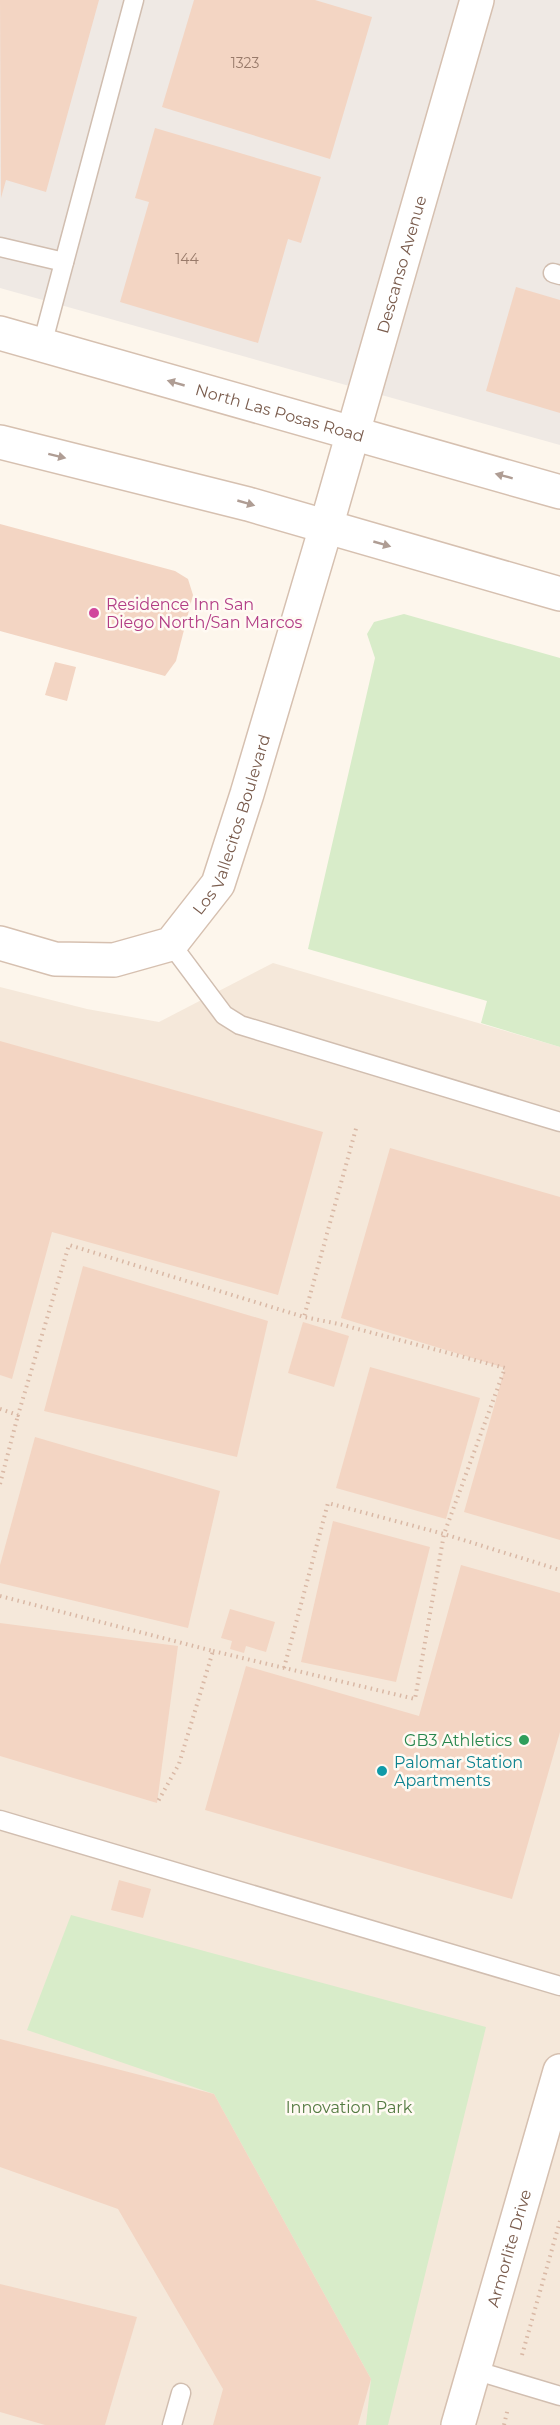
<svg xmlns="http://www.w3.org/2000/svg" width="560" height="2425" font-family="Montserrat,sans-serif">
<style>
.residential{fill:#f5e8da}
.industrial{fill:#efe9e4}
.green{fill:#d8ecc9}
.building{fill:#f3d5c3}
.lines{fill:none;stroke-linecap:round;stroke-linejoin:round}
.lane-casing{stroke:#d1beb0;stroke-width:21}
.secondary-casing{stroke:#d6c0b0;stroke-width:36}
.path{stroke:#d9b8a5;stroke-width:4;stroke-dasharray:1.5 4.5;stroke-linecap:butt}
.lane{stroke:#fff;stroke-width:18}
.secondary{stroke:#fff;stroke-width:33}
.oneway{fill:#af9d94}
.hotel-dot{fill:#d1479c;stroke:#fffaf3;stroke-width:2}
.leisure-dot{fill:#2e9e5b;stroke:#fffaf3;stroke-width:2}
.culture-dot{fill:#0f9aa8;stroke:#fffaf3;stroke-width:2}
.labels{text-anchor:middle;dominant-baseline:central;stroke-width:5;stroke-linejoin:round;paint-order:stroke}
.number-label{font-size:14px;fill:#987a6a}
.street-label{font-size:16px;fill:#7a5c4d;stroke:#fffaf3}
.hotel-label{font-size:16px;fill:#b23c85;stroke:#fffaf3;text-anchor:start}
.leisure-label{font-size:16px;fill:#27864d;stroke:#fffaf3;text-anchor:end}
.culture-label{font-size:16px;fill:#0d838f;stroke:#fffaf3;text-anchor:start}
.park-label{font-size:16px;fill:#537a41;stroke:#fffaf3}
</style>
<rect width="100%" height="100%" fill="#fdf6ec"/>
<path class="residential" d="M273 963 560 1047V2425H0V987L87 1009 159 1022Z"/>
<path class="industrial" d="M0 0H560V445L0 288Z"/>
<g class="green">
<path d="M404 614 560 658V1047L481 1023 487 1001 308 949 375 658 367 634 374 622Z"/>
<path d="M71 1915 486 2027 388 2425H366L371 2379 214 2094 27 2030Z"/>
</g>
<g class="building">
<path d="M0 0H99L46 192 6 180 1 198Z"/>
<path d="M194 0H315L372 17 330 159 162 107Z"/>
<path d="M155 128 321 177 301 243 288 239 258 343 120 302 149 202 135 198Z"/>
<path d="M516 287 560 300V413L486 391Z"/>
<path d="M0 524 175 571 188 579 193 595 176 661 165 676 0 631Z"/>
<path d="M55 662 76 667 67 701 45 695Z"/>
<path d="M0 1041 323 1132 278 1295 52 1232 12 1379 0 1375Z"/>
<path d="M390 1148 560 1197V1540L464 1512 505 1368 341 1318Z"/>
<path d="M83 1266 268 1321 237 1457 44 1411Z"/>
<path d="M303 1322 349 1336 334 1387 288 1373Z"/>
<path d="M370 1367 480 1398 446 1519 336 1488Z"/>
<path d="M35 1437 220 1491 188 1628 0 1583V1565Z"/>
<path d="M333 1521 430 1547 396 1682 301 1662Z"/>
<path d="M461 1565 560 1593V1732L512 1899 205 1810 246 1666 419 1716Z"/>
<path d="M230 1609 275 1622 266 1652 246 1646 244 1653 230 1649 232 1641 221 1638Z"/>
<path d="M0 1623 178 1646 157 1803 0 1756Z"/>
<path d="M119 1880 151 1889 143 1918 111 1910Z"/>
<path d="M0 2039 214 2094 371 2379 358 2425H213L223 2389 118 2209 0 2167Z"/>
<path d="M0 2284 137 2317 105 2425H45L0 2412Z"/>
</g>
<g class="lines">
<defs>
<g id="lane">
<path d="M0 247 64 262"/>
<path d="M553 273 560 275"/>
<path d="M42 345 134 0"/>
<path d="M171 944 224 1015 240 1025 560 1122"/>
<path d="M0 1820 560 1986"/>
<path d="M474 2370 560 2396"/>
<path d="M172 2425 181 2393"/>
</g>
<g id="secondary">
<path id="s1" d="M0 333 560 492"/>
<path d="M0 442 248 504 560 594"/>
<path id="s2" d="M0 943 55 959 114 960 171 944 218 884 247 794 326 527 477 0"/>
<path id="s3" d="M458 2425 560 2071"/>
</g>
</defs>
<use href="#lane" class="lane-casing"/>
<use href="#secondary" class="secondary-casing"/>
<g class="path">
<path d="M0 1409 18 1415 69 1245 304 1317 357 1125"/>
<path d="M0 1484 18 1415"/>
<path d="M0 1596 213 1651 179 1764 157 1803"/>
<path d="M213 1651 415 1699 444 1534 560 1570"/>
<path d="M284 1668 328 1503 444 1534 505 1368 339 1324 304 1317"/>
<path d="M522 2355 560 2221"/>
<path d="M504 2425 508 2408"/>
</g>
<use href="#lane" class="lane"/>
<use href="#secondary" class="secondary"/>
</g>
<defs><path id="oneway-solid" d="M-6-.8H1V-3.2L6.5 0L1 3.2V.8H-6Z" transform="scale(1.5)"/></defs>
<g class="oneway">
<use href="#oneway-solid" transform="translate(176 383) rotate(-164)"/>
<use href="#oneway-solid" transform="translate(57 456) rotate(14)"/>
<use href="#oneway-solid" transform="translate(504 476) rotate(-165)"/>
<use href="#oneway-solid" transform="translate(246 503) rotate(16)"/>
<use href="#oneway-solid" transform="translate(382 544) rotate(16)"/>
</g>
<circle class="hotel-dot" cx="94" cy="613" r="6"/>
<circle class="leisure-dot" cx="524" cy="1740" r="6"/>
<circle class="culture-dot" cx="382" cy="1771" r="6"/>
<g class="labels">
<g class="number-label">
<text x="245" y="63">1323</text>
<text x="187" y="259">144</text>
</g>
<g class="street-label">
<text stroke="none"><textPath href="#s2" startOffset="898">Descanso Avenue</textPath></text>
<text stroke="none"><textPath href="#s1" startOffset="291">North Las Posas Road</textPath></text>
<text stroke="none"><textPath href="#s2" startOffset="312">Los Vallecitos Boulevard</textPath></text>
<text stroke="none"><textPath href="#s3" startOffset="184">Armorlite Drive</textPath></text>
</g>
<g class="hotel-label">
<text x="106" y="604">Residence Inn San<tspan x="106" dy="18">Diego North/San Marcos</tspan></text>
</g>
<g class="leisure-label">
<text x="512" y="1740">GB3 Athletics</text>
</g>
<g class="culture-label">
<text x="394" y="1762">Palomar Station<tspan x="394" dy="18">Apartments</tspan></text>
</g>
<g class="park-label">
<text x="349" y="2107">Innovation Park</text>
</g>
</g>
</svg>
